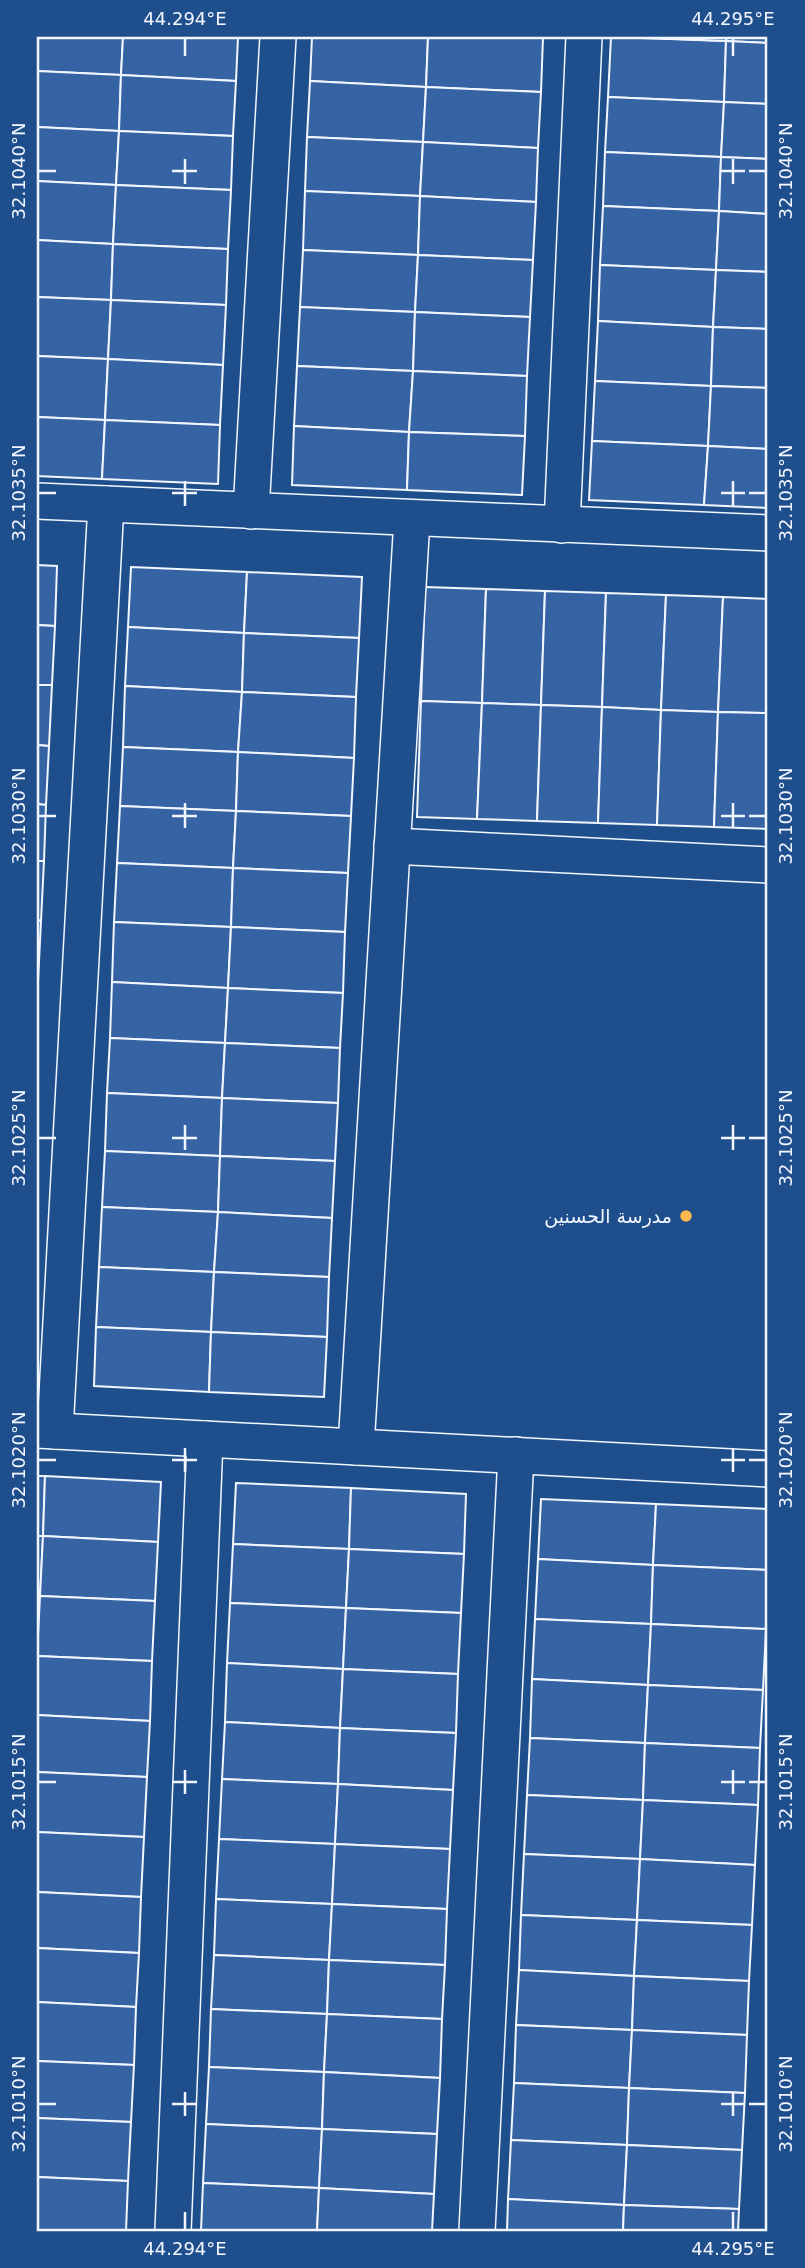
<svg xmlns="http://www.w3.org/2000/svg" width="805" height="2268" font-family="'DejaVu Sans','Noto Naskh Arabic',sans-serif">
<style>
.building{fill:#3563a3;stroke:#f2f6ff;stroke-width:2}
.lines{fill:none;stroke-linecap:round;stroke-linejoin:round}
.street-casing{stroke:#f2f6ff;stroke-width:38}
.street{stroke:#1f4e8c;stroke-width:35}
.ticks{fill:none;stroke:#f2f6ff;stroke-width:2.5}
.poi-dot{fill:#ffb74d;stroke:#1f4e8c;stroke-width:2.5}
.labels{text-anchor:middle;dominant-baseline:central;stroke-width:5;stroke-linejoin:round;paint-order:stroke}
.poi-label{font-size:19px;fill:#f2f6ff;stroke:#1f4e8c;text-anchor:end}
.neatline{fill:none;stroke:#f2f6ff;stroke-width:2.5}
.ticks-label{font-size:18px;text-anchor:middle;fill:#f2f6ff}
</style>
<rect width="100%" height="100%" fill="#1f4e8c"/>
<g class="building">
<path d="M37 37H123L121 75 37 71Z"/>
<path d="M123 37H238L236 81 121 75Z"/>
<path d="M312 37H428L426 87 310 81Z"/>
<path d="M428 37H543L541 92 426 87Z"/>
<path d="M611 37 726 41 724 102 608 97Z"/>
<path d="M626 37H727L726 41Z"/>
<path d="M727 37H768V43L726 41Z"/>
<path d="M726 41 768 43V104L724 102Z"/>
<path d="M37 71 121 75 119 131 37 127Z"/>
<path d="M121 75 236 81 233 136 119 131Z"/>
<path d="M310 81 426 87 423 142 307 137Z"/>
<path d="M426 87 541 92 538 148 423 142Z"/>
<path d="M608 97 724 102 721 157 605 152Z"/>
<path d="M724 102 768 104V159L721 157Z"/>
<path d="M37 127 119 131 116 185 37 181Z"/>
<path d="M119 131 233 136 231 190 116 185Z"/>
<path d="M307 137 423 142 420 196 305 191Z"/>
<path d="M423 142 538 148 536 202 420 196Z"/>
<path d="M605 152 721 157 719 211 603 206Z"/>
<path d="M721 157 768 159V214L719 211Z"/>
<path d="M37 181 116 185 113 244 37 240Z"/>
<path d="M116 185 231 190 228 249 113 244Z"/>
<path d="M305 191 420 196 418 255 303 250Z"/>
<path d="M420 196 536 202 533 260 418 255Z"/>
<path d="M603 206 719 211 716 270 600 265Z"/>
<path d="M719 211 768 214V272L716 270Z"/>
<path d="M37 240 113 244 111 300 37 297Z"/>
<path d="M113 244 228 249 226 305 111 300Z"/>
<path d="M303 250 418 255 415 312 300 307Z"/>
<path d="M418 255 533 260 530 317 415 312Z"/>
<path d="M600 265 716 270 713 327 598 321Z"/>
<path d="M716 270 768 272V329L713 327Z"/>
<path d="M37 297 111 300 108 359 37 356Z"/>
<path d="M111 300 226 305 223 365 108 359Z"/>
<path d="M300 307 415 312 413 371 297 366Z"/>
<path d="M415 312 530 317 527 376 413 371Z"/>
<path d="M598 321 713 327 711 386 595 381Z"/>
<path d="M713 327 768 329V388L711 386Z"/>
<path d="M37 356 108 359 105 420 37 417Z"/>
<path d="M108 359 223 365 220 425 105 420Z"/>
<path d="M297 366 413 371 409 432 294 426Z"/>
<path d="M413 371 527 376 525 436 409 432Z"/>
<path d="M595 381 711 386 708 446 592 441Z"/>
<path d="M711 386 768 388V449L708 446Z"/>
<path d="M37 417 105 420 102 479 37 476Z"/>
<path d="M105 420 220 425 218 484 102 479Z"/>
<path d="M294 426 409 432 407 490 292 485Z"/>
<path d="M409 432 525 436 522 495 407 490Z"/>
<path d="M592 441 708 446 704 505 589 500Z"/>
<path d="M708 446 768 449V508L704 505Z"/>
<path d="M37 565 57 566 55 626 37 625Z"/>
<path d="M131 567 247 572 244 633 128 627Z"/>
<path d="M247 572 362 577 359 638 244 633Z"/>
<path d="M425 587 486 589 482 703 421 701Z"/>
<path d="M486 589 545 591 541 705 482 703Z"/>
<path d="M545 591 606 593 602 707 541 705Z"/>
<path d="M606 593 666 595 661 710 602 707Z"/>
<path d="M666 595 723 597 718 712 661 710Z"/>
<path d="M723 597 768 599V713L718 712Z"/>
<path d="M37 625 55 626 52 685H37Z"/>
<path d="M128 627 244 633 242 692 125 686Z"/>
<path d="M244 633 359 638 356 697 242 692Z"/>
<path d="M37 685H52L49 746 37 745Z"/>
<path d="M125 686 242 692 238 752 123 747Z"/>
<path d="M242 692 356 697 354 758 238 752Z"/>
<path d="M421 701 482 703 477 819 417 817Z"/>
<path d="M482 703 541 705 537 821 477 819Z"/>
<path d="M541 705 602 707 598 823 537 821Z"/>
<path d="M602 707 661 710 657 825 598 823Z"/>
<path d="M661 710 718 712 714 827 657 825Z"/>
<path d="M718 712 768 713V829L714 827Z"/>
<path d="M37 745 49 746 46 805 37 804Z"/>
<path d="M123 747 238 752 236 811 120 806Z"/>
<path d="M238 752 354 758 351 816 236 811Z"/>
<path d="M37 804 46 805 44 861H37Z"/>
<path d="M120 806 236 811 233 868 117 863Z"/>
<path d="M236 811 351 816 348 873 233 868Z"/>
<path d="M37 861H44L41 921 37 920Z"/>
<path d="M117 863 233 868 231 927 114 922Z"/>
<path d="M233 868 348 873 345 932 231 927Z"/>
<path d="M37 920 41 921 38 981H37Z"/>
<path d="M114 922 231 927 228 988 112 982Z"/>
<path d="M231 927 345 932 343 993 228 988Z"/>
<path d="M112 982 228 988 225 1043 110 1038Z"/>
<path d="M228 988 343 993 340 1048 225 1043Z"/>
<path d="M110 1038 225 1043 222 1098 107 1093Z"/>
<path d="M225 1043 340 1048 338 1103 222 1098Z"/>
<path d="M107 1093 222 1098 220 1156 105 1151Z"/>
<path d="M222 1098 338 1103 335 1161 220 1156Z"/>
<path d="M105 1151 220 1156 218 1212 102 1207Z"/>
<path d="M220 1156 335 1161 332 1218 218 1212Z"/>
<path d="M102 1207 218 1212 214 1272 99 1267Z"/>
<path d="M218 1212 332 1218 329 1277 214 1272Z"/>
<path d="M99 1267 214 1272 211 1332 96 1327Z"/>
<path d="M214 1272 329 1277 327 1337 211 1332Z"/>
<path d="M96 1327 211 1332 209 1392 94 1386Z"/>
<path d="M211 1332 327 1337 324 1397 209 1392Z"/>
<path d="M37 1476H45L43 1536H37Z"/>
<path d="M45 1476 161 1482 158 1542 43 1536Z"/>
<path d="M236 1483 351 1488 349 1549 233 1544Z"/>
<path d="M351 1488 466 1494 464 1554 349 1549Z"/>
<path d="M541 1499 656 1504 653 1565 538 1559Z"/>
<path d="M656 1504 768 1509V1570L653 1565Z"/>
<path d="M37 1536H43L40 1596H37Z"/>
<path d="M43 1536 158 1542 155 1601 40 1596Z"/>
<path d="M233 1544 349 1549 346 1608 230 1603Z"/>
<path d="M349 1549 464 1554 461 1613 346 1608Z"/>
<path d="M538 1559 653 1565 651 1624 535 1619Z"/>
<path d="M653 1565 768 1570 766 1629 651 1624Z"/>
<path d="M40 1596 155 1601 152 1661 37 1656Z"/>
<path d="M230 1603 346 1608 343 1669 227 1663Z"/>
<path d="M346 1608 461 1613 458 1674 343 1669Z"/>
<path d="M535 1619 651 1624 648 1685 532 1679Z"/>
<path d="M651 1624 766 1629 763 1690 648 1685Z"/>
<path d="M37 1656 152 1661 150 1721 37 1715Z"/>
<path d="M227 1663 343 1669 340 1728 225 1722Z"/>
<path d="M343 1669 458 1674 456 1733 340 1728Z"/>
<path d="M532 1679 648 1685 645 1743 530 1738Z"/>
<path d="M648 1685 763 1690 760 1748 645 1743Z"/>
<path d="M37 1715 150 1721 147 1777 37 1772Z"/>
<path d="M225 1722 340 1728 338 1784 222 1779Z"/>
<path d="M340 1728 456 1733 453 1790 338 1784Z"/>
<path d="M530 1738 645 1743 643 1800 527 1795Z"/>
<path d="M645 1743 760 1748 758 1805 643 1800Z"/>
<path d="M37 1772 147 1777 144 1837 37 1832Z"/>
<path d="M222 1779 338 1784 335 1844 219 1839Z"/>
<path d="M338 1784 453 1790 450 1849 335 1844Z"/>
<path d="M527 1795 643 1800 640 1859 524 1854Z"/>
<path d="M643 1800 758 1805 755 1865 640 1859Z"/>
<path d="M37 1832 144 1837 141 1897 37 1892Z"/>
<path d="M219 1839 335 1844 332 1904 216 1899Z"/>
<path d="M335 1844 450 1849 447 1909 332 1904Z"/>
<path d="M524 1854 640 1859 637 1920 521 1915Z"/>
<path d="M640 1859 755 1865 752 1925 637 1920Z"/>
<path d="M37 1892 141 1897 139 1953 37 1948Z"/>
<path d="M216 1899 332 1904 329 1960 214 1955Z"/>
<path d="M332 1904 447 1909 445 1965 329 1960Z"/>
<path d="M521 1915 637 1920 634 1976 519 1970Z"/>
<path d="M637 1920 752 1925 749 1981 634 1976Z"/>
<path d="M37 1948 139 1953 136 2007 37 2002Z"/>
<path d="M214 1955 329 1960 327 2014 211 2009Z"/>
<path d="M329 1960 445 1965 442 2019 327 2014Z"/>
<path d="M519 1970 634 1976 632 2030 516 2025Z"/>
<path d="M634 1976 749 1981 747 2035 632 2030Z"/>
<path d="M37 2002 136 2007 134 2065 37 2061Z"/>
<path d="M211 2009 327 2014 324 2072 209 2067Z"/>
<path d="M327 2014 442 2019 440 2078 324 2072Z"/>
<path d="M516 2025 632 2030 629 2088 514 2083Z"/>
<path d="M632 2030 747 2035 745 2093 629 2088Z"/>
<path d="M37 2061 134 2065 131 2122 37 2118Z"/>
<path d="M209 2067 324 2072 322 2129 206 2124Z"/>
<path d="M324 2072 440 2078 437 2134 322 2129Z"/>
<path d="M514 2083 629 2088 627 2145 511 2140Z"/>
<path d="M629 2088 745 2093 742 2150 627 2145Z"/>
<path d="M37 2118 131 2122 128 2181 37 2177Z"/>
<path d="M206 2124 322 2129 319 2188 203 2183Z"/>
<path d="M322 2129 437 2134 434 2194 319 2188Z"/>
<path d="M511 2140 627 2145 624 2205 508 2199Z"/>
<path d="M627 2145 742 2150 739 2209 624 2205Z"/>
<path d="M37 2177 128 2181 126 2231H37Z"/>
<path d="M203 2183 319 2188 317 2231H201Z"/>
<path d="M319 2188 434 2194 432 2231H317Z"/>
<path d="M508 2199 624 2205 623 2231H507Z"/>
<path d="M624 2205 739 2209 738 2231H623Z"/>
</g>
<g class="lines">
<defs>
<g id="street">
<path d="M37 501 768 533"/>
<path d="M251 511 278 37"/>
<path d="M562 525 584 37"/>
<path d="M392 846 768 865"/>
<path d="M37 1430 768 1469"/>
<path d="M55 1431 106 504"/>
<path d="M356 1447 412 519"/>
<path d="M173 2231 205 1439"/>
<path d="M477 2231 516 1455"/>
</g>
</defs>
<use href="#street" class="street-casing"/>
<use href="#street" class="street"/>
</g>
<path class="ticks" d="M185 38V56M733 38V56M185 159V184M733 159V184M38 171H56M172 171H197M721 171H745M749 171H766M185 481V506M733 481V506M38 493H56M172 493H197M721 493H745M749 493H766M185 803V828M733 803V828M38 816H56M172 816H197M721 816H745M749 816H766M185 1125V1150M733 1125V1150M38 1138H56M172 1138H197M721 1138H745M749 1138H766M185 1448V1472M733 1448V1472M38 1460H56M172 1460H197M721 1460H745M749 1460H766M185 1770V1794M733 1770V1794M38 1782H56M172 1782H197M721 1782H745M749 1782H766M185 2092V2116M733 2092V2116M38 2104H56M172 2104H197M721 2104H745M749 2104H766M185 2212V2230M733 2212V2230"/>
<circle class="poi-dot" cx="686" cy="1216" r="7"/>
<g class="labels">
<g class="poi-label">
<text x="672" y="1216">مدرسة الحسنين</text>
</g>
</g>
<rect width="805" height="2268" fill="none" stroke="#1f4e8c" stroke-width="77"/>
<rect x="38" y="38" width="728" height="2192" class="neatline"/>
<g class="ticks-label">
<text x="185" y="25">44.294°E</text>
<text x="733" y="25">44.295°E</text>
<text transform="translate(19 171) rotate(-90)" y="6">32.1040°N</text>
<text transform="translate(786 171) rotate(-90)" y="6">32.1040°N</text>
<text transform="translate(19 493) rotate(-90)" y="6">32.1035°N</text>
<text transform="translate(786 493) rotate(-90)" y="6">32.1035°N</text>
<text transform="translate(19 816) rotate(-90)" y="6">32.1030°N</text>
<text transform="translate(786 816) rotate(-90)" y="6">32.1030°N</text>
<text transform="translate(19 1138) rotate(-90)" y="6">32.1025°N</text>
<text transform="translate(786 1138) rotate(-90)" y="6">32.1025°N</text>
<text transform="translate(19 1460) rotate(-90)" y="6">32.1020°N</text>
<text transform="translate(786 1460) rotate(-90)" y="6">32.1020°N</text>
<text transform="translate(19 1782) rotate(-90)" y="6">32.1015°N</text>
<text transform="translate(786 1782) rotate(-90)" y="6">32.1015°N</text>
<text transform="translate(19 2104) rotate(-90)" y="6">32.1010°N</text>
<text transform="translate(786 2104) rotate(-90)" y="6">32.1010°N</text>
<text x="185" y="2255">44.294°E</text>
<text x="733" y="2255">44.295°E</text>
</g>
</svg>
